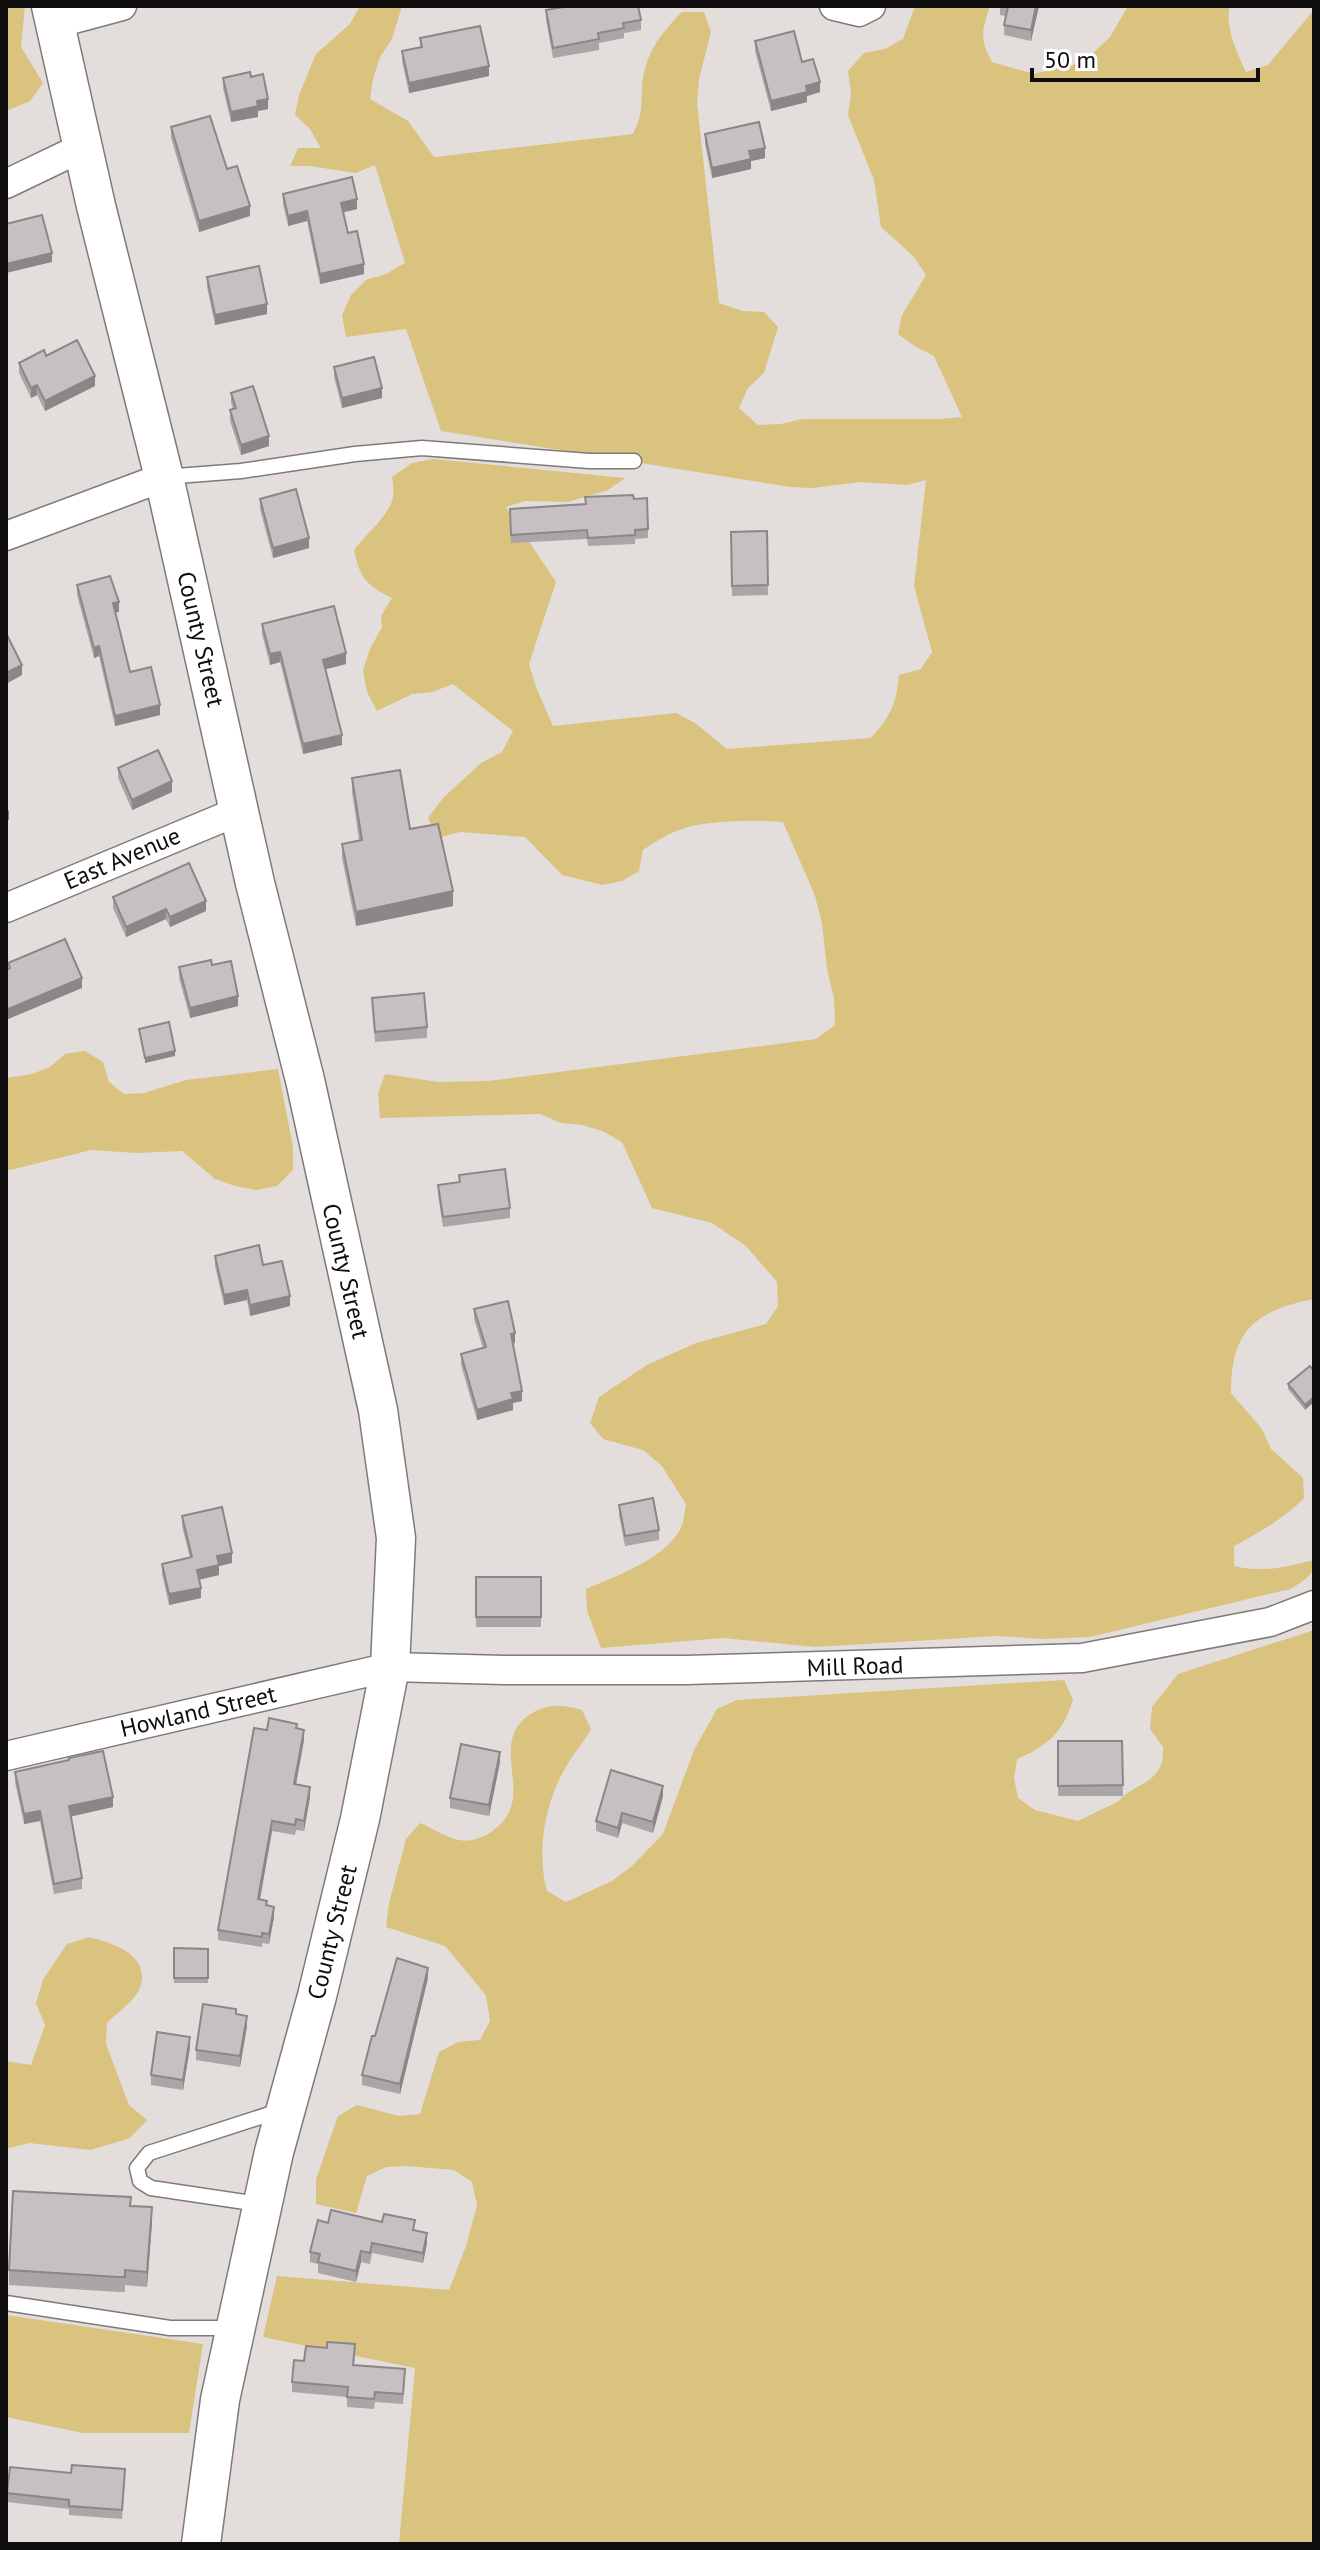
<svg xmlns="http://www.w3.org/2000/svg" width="1320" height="2550" font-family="'PT Sans',sans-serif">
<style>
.green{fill:#d9c37f}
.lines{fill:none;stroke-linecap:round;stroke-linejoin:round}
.lane-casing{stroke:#7f7a79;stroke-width:17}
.street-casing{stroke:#7f7a79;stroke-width:31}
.secondary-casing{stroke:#7f7a79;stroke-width:41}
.lane{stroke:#fff;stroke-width:14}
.street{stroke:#fff;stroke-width:28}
.secondary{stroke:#fff;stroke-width:38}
.wall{fill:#aaa5a7}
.shaded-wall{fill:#8b8688}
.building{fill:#c6c0c2;stroke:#8b8688;stroke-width:2}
.labels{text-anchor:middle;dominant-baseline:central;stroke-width:7;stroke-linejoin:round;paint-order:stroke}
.street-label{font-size:24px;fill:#0f0d0d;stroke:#fff}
</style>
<rect width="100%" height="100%" fill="#e3dddc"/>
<g class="green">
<path d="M6 6H25L21 47 43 83 30 101 9 110 6 108Z"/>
<path d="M360 6H402L392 39 380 57 373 79 370 99 408 121 434 157 633 134C642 115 641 110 642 90 643 57 659 35 682 12H704L711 32 699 79 697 103 719 303 742 311 764 312 778 327 764 373 748 388 739 408 758 425 781 424 802 419H940L962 417 934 356 916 347 898 334 902 315 926 275 913 256 881 227 874 180 848 115 851 94 848 71 864 53 885 49 903 39 915 6H990C982 31 979 38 992 62L1034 74 1073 65 1092 54 1110 37 1128 6H1230C1224 25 1238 55 1246 72L1268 65 1314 10V1299C1255 1311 1231 1330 1231 1393L1262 1429 1271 1449 1303 1478 1304 1498C1283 1519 1260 1532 1234 1546V1566C1263 1573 1286 1567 1314 1560 1314 1577 1303 1581 1290 1589L1090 1637 1043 1639 997 1636 815 1647 723 1638 601 1648 587 1611 586 1589C616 1576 671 1557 683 1523 684 1517 685 1510 686 1504L662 1466 643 1450 603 1439 590 1423 599 1397 647 1365 696 1343 766 1324 778 1306 777 1282 746 1246 712 1223 652 1208 622 1142 602 1131 582 1125 561 1123 540 1114 380 1118 378 1094 385 1074 438 1082 488 1081 816 1039 835 1025 834 998 827 969 822 923 815 896 783 822C756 820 706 820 682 829 667 834 655 842 643 850L639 871 622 881 602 885 562 875 525 837 460 832 438 838 428 818 443 798 481 763 502 752 513 731 453 684 432 692 412 694 377 711 367 692 363 670 370 649 382 627 381 616 392 598C366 585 360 578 354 550 365 535 390 515 393 497 394 491 393 483 392 477L412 463 433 459 625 478 608 490 568 502 525 501 506 507 556 582 529 664 536 687 553 726 676 713 695 723 727 749 871 738C891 716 896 704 899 675L921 669 932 652 914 586 926 480 907 485 861 482 812 488 790 487 441 431 406 329 346 337 342 315 351 295 366 280 386 274 405 263 375 165 356 173 310 166H290L298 148H321L310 129 295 115 299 95 316 54 350 24Z"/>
<path d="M85 1051 103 1062 109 1082 124 1094 144 1093 186 1080 278 1069 293 1147V1170L277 1186 256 1190 235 1186 215 1179 182 1151 137 1153 91 1150 6 1171V1078L32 1074 50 1067 65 1054Z"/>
<path d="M1314 1630V2544H399L415 2368 263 2337 277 2276 449 2290 466 2246 477 2205 472 2182 454 2170 407 2166 386 2167 367 2176 356 2213 316 2204V2179L338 2116 357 2105 399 2116 420 2114 439 2052 458 2042 480 2040 490 2021 486 1996 472 1978 445 1946 386 1927 389 1903 406 1839 420 1823C432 1828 447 1838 459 1840 470 1842 478 1839 488 1834 496 1829 505 1821 509 1812 524 1782 493 1740 529 1715 547 1703 562 1704 582 1710L591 1729C584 1742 574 1753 567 1765 545 1801 536 1851 547 1891L566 1902 612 1881 632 1866 663 1834 694 1750 717 1709 737 1700 1064 1680 1073 1700C1063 1732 1048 1746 1017 1759L1014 1778 1018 1798 1035 1810 1078 1821 1119 1801C1129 1787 1153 1784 1160 1767 1163 1762 1163 1753 1163 1747L1150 1729 1152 1707 1178 1674Z"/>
<path d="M89 1937C114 1943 153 1956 139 1990 134 2001 116 2014 107 2023L106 2044 129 2105 147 2120 130 2138 91 2150 29 2143 6 2149V2061L31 2065 45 2025 36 2003 43 1980 67 1944Z"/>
<path d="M6 2315 203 2344 189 2433H83L6 2417Z"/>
</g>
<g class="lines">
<defs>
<g id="lane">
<path d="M164 477 241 471 355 454 422 448 589 461H634"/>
<path d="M259 2204 151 2188 140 2181 137 2168 149 2153 282 2110"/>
<path d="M6 2303 170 2328H236"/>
</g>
<g id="street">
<path d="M834 6 859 12 871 6"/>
<path d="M55 24 122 6"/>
<path d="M6 184 83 147"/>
<path d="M6 536 164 477"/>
<path d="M6 908 239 811"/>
<path d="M6 1756 390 1667 504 1670H686L1082 1658 1270 1622 1314 1605"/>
</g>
<path id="secondary" d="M51 6 96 206 164 477 255 883 305 1080 378 1410 396 1538 390 1667 360 1819 317 1996 274 2152 220 2400 201 2544"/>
</defs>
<use href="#lane" class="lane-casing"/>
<use href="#street" class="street-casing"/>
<use href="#secondary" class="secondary-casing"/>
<use href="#lane" class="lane"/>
<use href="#street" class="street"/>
<use href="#secondary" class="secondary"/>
</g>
<g class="wall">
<path d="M1000 6H1039L1031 41 1004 35V25L1006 16 1000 15Z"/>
<path d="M546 10 641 20V30L624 33V38L599 43V50L553 58 546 20Z"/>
<path d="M420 38 489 76 409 93 402 61V51L420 47Z"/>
<path d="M755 41 802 62 820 92 807 96V102L771 111 755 51Z"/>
<path d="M251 77 268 109 258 111V117L231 122 223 88V78Z"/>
<path d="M171 127 227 169 250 216 199 232 171 138Z"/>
<path d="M705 134 765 158 751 161V169L712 178 705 144Z"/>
<path d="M283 194 357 209 343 212 348 233 364 274 320 284 307 221 288 226 283 204Z"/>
<path d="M207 277 267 314 215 325 207 287Z"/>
<path d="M46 356 95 386 45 411 37 395 31 398 19 373V363Z"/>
<path d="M334 367 382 398 342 408 334 377Z"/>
<path d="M231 393 269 446 241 455 230 421V410L233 409 231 403Z"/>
<path d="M260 499 309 548 273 558 260 509Z"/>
<path d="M634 499 648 529V538L635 539V544L588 546 587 539 511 543 510 509 586 504Z"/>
<path d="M767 531 768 595 732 596 731 532Z"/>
<path d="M77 585 119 612H115L130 672 160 715 115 726 99 656 94 658 77 595Z"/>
<path d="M262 624 346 664 326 669 342 745 303 754 280 662 270 665 262 634Z"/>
<path d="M118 768 172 792 132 810 118 778Z"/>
<path d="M352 778 453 906 356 926 342 858V844L359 840 352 792Z"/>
<path d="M113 897 206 911 170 927 166 919 126 937 113 908Z"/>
<path d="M212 965 238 1006 190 1018 179 978V967Z"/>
<path d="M372 998 427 1027V1038L375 1042Z"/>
<path d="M459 1175 510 1208V1218L443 1227 438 1195V1185L459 1182Z"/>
<path d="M215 1256 263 1265 290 1306 250 1316 247 1300 224 1305 215 1266Z"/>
<path d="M474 1309 515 1343 513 1344 522 1401 513 1403V1410L477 1420 461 1365V1354L483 1348 474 1319Z"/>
<path d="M1314 1371 1305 1410 1288 1389V1384Z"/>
<path d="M619 1505 659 1530V1540L625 1546 619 1515Z"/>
<path d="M182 1516 232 1563 219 1566V1575L199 1580 201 1598 169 1605 162 1574V1564L190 1558 182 1526Z"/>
<rect x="476" y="1577" width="65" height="50"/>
<path d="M297 1728 304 1740 296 1785 310 1797 304 1831 296 1830 295 1835 272 1831 260 1900 267 1906 274 1917 269 1944 262 1943V1947L218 1940V1930L267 1730Z"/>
<path d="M1058 1741H1122L1123 1796H1058Z"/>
<path d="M500 1762 489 1816 450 1808V1798Z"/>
<path d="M15 1772 113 1807 71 1816 82 1878V1889L54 1894 40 1821 24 1824 15 1782Z"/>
<path d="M663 1796 653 1833 622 1823 618 1838 596 1831V1821Z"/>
<path d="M174 1948 208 1949V1983H174Z"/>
<path d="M428 1978 400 2094 362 2085V2075L375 2036Z"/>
<path d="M247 2026 240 2067 196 2060V2050Z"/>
<path d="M190 2047 183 2090 151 2085V2075Z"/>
<path d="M131 2206 152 2222 147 2287 125 2285V2292H118L9 2285V2270Z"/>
<path d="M328 2223 415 2230 427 2243 423 2263 372 2253 370 2264 361 2262 356 2282 318 2273V2264L310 2262V2252Z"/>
<path d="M355 2354 354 2365 405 2379 403 2404 375 2402 374 2409 347 2407V2397L292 2392V2382L304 2361Z"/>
<path d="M125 2478 122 2519 69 2515V2509L7 2502V2493Z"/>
</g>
<g class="shaded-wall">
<path d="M1036 6H1039L1031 41V30Z"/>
<path d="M489 66V76L409 93V83Z"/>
<path d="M820 82V92L807 96V102L771 111V101L806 86Z"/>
<path d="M268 99V109L258 111V117L231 122V112L257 101Z"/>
<path d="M765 148V158L751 161V169L712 178V168L749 151Z"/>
<path d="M357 199V209L341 213V203Z"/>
<path d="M250 206V216L199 232V221Z"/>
<path d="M307 211V221L288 226V216Z"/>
<path d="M52 253V262L6 273V264Z"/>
<path d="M364 264V274L320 284V274Z"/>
<path d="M267 304V314L215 325V315Z"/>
<path d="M95 376V386L45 411V401Z"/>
<path d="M37 385V395L31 398V388Z"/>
<path d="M382 388V398L342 408V398Z"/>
<path d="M269 436V446L241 455V445Z"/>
<path d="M309 538V548L273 558V548Z"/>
<path d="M119 602V612L113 613V603Z"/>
<path d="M99 646V656L94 658V648Z"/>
<path d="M280 652V662L270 665V654Z"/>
<path d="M346 653V664L323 670V660Z"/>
<path d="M22 665V675L6 684V673Z"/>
<path d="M160 705V715L115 726V716Z"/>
<path d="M342 735V745L303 754V744Z"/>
<path d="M172 781V792L132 810V800Z"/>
<path d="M9 810V820L6 822V812Z"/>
<path d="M453 891V906L356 926V912Z"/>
<path d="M206 901V911L170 927V917Z"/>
<path d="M166 909V919L126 937V927Z"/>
<path d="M82 978V988L6 1020V1010Z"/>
<path d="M238 996V1006L190 1018V1008Z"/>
<path d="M175 1051V1056L145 1063V1058Z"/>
<path d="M247 1290V1300L224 1305V1295Z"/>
<path d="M290 1296V1306L250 1316V1305Z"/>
<path d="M515 1333V1343L511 1344V1334Z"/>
<path d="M522 1391V1401L513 1403V1410L477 1420V1410L511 1393Z"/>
<path d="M1314 1397V1402L1305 1410V1405Z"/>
<path d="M232 1553V1563L219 1566V1575L197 1580V1570L217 1556Z"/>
<path d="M201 1588V1598L169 1605V1594Z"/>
<path d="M304 1730V1740L294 1794V1784Z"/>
<path d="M500 1752V1762L489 1816V1805Z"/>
<path d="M663 1786V1796L653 1833V1822Z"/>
<path d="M310 1787V1797L304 1831V1821Z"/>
<path d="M113 1797V1807L69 1817V1806Z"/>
<path d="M40 1811V1821L24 1824V1814Z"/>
<path d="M622 1813V1823L618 1838V1828Z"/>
<path d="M272 1821V1831L258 1909V1899Z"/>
<path d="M274 1907V1917L269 1944V1934Z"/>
<path d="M428 1968V1978L400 2094V2084Z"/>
<path d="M247 2016V2026L240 2067V2056Z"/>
<path d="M190 2037V2047L183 2090V2080Z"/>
<path d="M152 2207V2222L147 2287V2272Z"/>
<path d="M427 2233V2243L423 2263V2253Z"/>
<path d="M361 2251V2262L356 2282V2271Z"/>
</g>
<g class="building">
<path d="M569 6H638L641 20 623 23 624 28 598 33 599 39 553 48 546 10Z"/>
<path d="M1005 6H1036L1031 30 1004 25 1008 7Z"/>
<path d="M480 26 489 66 409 83 402 51 422 47 420 38Z"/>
<path d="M794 31 802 62 813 59 820 82 806 86 807 92 771 101 755 41Z"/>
<path d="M250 72 251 77 263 74 268 99 257 101 258 106 231 112 223 78Z"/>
<path d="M210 116 227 169 237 166 250 206 199 221 171 127Z"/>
<path d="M759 122 765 148 749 151 751 159 712 168 705 134Z"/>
<path d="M352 177 357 199 341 203 348 233 357 231 364 264 320 274 307 211 288 216 283 194Z"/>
<path d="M42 215 52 253 6 264V224Z"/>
<path d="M259 266 267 304 215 315 207 277Z"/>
<path d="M77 340 95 376 45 401 37 385 31 388 19 363 44 350 46 356Z"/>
<path d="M374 357 382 388 342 398 334 367Z"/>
<path d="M253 386 269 436 241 445 230 410 236 408 231 393Z"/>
<path d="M296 489 309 538 273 548 260 499Z"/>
<path d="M633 495 634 499 647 498 648 529 635 530V535L588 538 587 530 511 535 510 509 586 504 585 497Z"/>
<path d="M767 531 768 585 732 586 731 532Z"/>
<path d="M110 576 119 602 113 603 130 672 151 667 160 705 115 716 99 646 94 648 77 585Z"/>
<path d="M334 606 346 653 323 660 342 735 303 744 280 652 270 654 262 624Z"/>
<path d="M6 633 22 665 6 673Z"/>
<path d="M158 750 172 781 132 800 118 768Z"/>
<path d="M400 770 410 829 438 824 453 891 356 912 342 844 362 840 352 778Z"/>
<path d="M189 863 206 901 170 917 166 909 126 927 113 897Z"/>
<path d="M65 939 82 978 6 1010V970L10 968 8 963Z"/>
<path d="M211 960 212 965 231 961 238 996 190 1008 179 967Z"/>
<path d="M424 993 427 1027 375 1032 372 998Z"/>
<path d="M169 1022 175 1051 145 1058 139 1029Z"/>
<path d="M505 1169 510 1208 443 1217 438 1185 460 1182 459 1175Z"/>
<path d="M259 1245 263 1265 282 1261 290 1296 250 1305 247 1290 224 1295 215 1256Z"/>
<path d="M508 1301 515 1333 511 1334 522 1391 511 1393 513 1399 477 1410 461 1354 486 1347 474 1309Z"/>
<path d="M1310 1366 1314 1371V1397L1305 1405 1288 1384Z"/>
<path d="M653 1498 659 1530 625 1536 619 1505Z"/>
<path d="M222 1507 232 1553 217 1556 219 1565 197 1570 201 1588 169 1594 162 1564 192 1557 182 1516Z"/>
<rect x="476" y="1577" width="65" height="40"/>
<path d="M269 1718 297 1724 296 1728 304 1730 294 1784 310 1787 304 1821 296 1819 295 1825 272 1821 258 1899 267 1901 266 1905 274 1907 269 1934 262 1933V1937L218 1930 254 1728 267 1730Z"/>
<path d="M1058 1741H1122L1123 1785 1058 1786Z"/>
<path d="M461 1744 500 1752 489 1805 450 1798Z"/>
<path d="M103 1751 113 1797 69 1806 82 1878 54 1884 40 1811 24 1814 15 1772 69 1760V1758Z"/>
<path d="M611 1770 663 1786 653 1822 622 1813 618 1828 596 1821Z"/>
<path d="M174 1948 208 1949V1978H174Z"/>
<path d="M397 1958 428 1968 400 2084 362 2075 372 2036H375Z"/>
<path d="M203 2004 236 2009V2014L247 2016 240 2056 196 2050Z"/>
<path d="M157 2032 190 2037 183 2080 151 2075Z"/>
<path d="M13 2191 131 2197 130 2206 152 2207 147 2272 125 2270V2277H118L9 2270Z"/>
<path d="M331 2210 382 2222 384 2214 415 2220 413 2230 427 2233 423 2253 372 2243 370 2253 361 2251 356 2271 318 2262 320 2254 310 2252 318 2220 328 2223Z"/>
<path d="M327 2342 355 2344 353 2365 405 2369 403 2394 375 2392 374 2399 347 2397 348 2387 292 2382 294 2360 304 2361 306 2346 327 2348Z"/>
<path d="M72 2465 125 2469 122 2510 69 2506V2500L7 2493 10 2467 71 2473Z"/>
</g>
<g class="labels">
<g class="street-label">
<text transform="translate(201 639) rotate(77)">County Street</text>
<text transform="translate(122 858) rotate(-23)">East Avenue</text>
<text transform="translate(346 1271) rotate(77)">County Street</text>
<text transform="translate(855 1666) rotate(-2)">Mill Road</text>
<text transform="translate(198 1711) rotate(-13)">Howland Street</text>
<text transform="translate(332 1932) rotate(-76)">County Street</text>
</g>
</g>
<rect width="1320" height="2550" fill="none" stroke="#0f0d0d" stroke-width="16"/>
<path d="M1032 68v12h226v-12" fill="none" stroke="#0f0d0d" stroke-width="4"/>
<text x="1044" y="68" font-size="24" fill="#0f0d0d" stroke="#ffffff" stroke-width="6" paint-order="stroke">50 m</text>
</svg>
